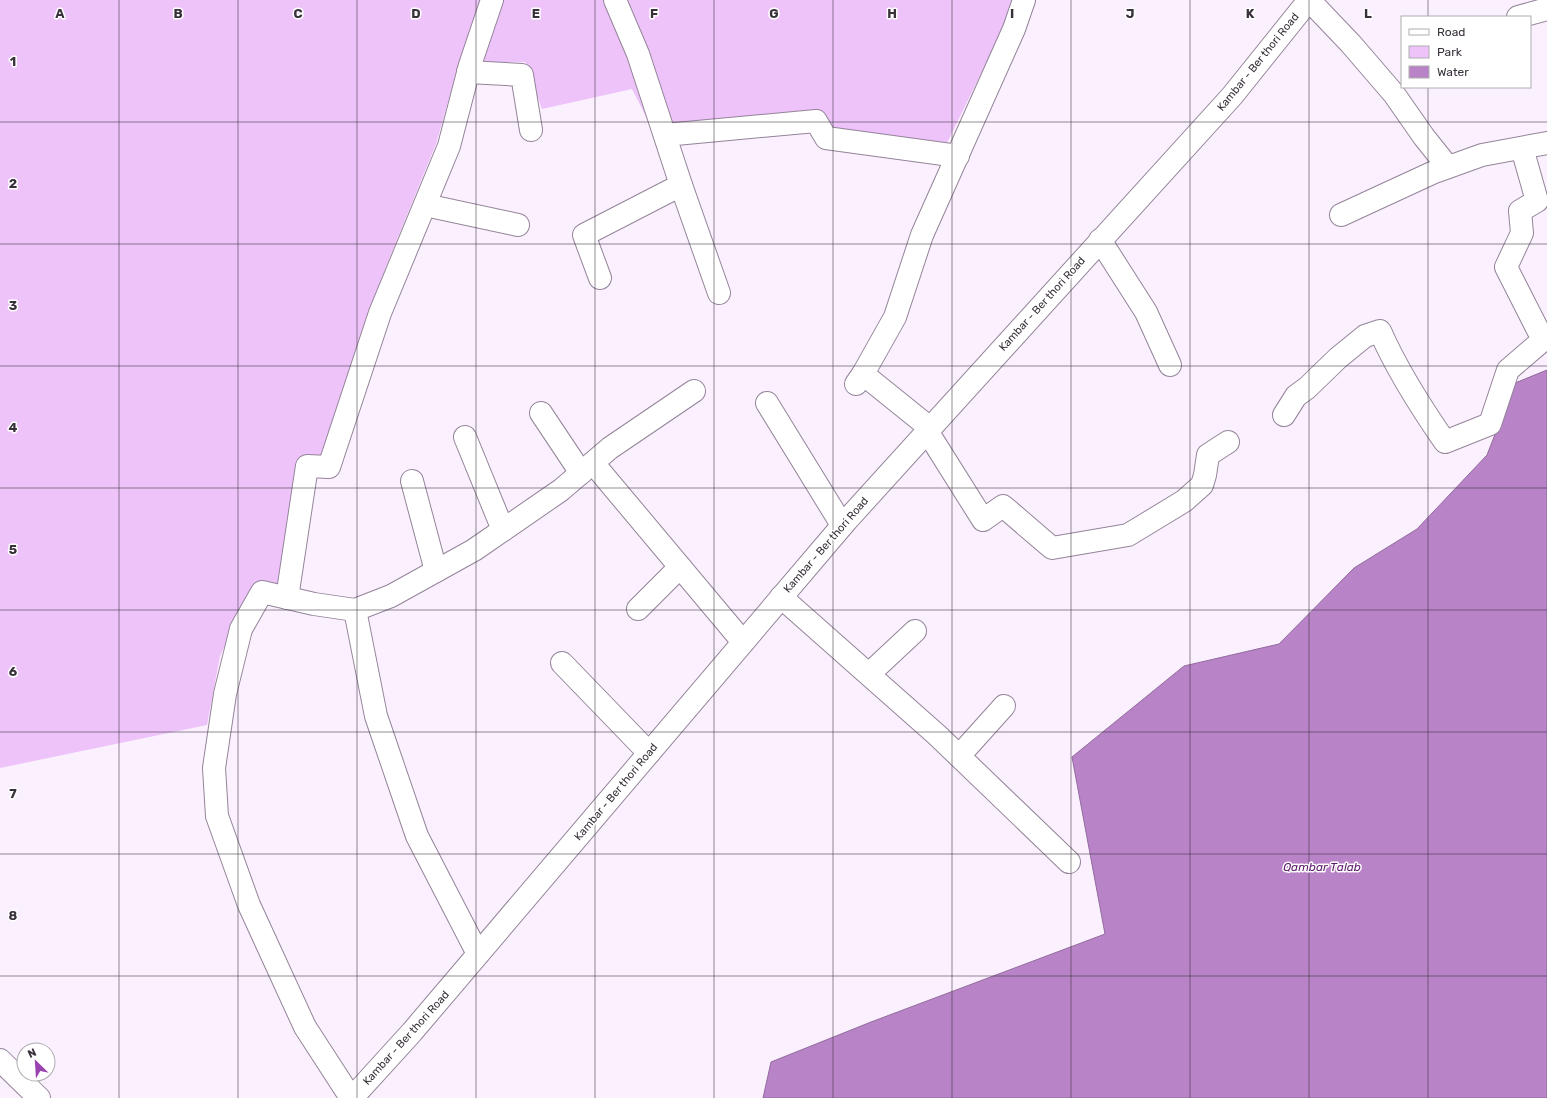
<svg xmlns="http://www.w3.org/2000/svg" width="1547" height="1098" font-family="Rubik,sans-serif">
<style>
.green{fill:#edc3f9}
.water{fill:#b884c7;stroke:#926b9d}
.lines{fill:none;stroke-linecap:round;stroke-linejoin:round}
.minor-casing{stroke:#948499;stroke-width:24}
.minor{stroke:#fff;stroke-width:22}
.grid{fill:none;stroke:#38313a;stroke-width:1;stroke-opacity:0.55}
.labels{text-anchor:middle;dominant-baseline:central;stroke-width:3;stroke-linejoin:round;paint-order:stroke}
.street-label{font-size:11px;fill:#38313a;stroke:#fff}
.water-label{font-size:12px;font-style:italic;fill:#5c1a6c;stroke:#fff}
.grid-label{font-size:13px;text-anchor:middle;font-weight:bold;fill:#38313a;stroke:#fff;stroke-width:3;stroke-linejoin:round;paint-order:stroke}
</style>
<rect width="100%" height="100%" fill="#fbf0fe"/>
<path class="green" d="M0 0H1017L946 145 831 133 654 132 632 89 542 109 525 62 459 63 436 144 385 269 325 459 304 455 279 585 255 583 220 656 207 725 0 768Z"/>
<path class="water" d="M1547 370V1098H763L771 1062 871 1022 1105 934 1072 757 1184 666 1279 644 1354 568 1417 529 1487 455 1515 383Z"/>
<g class="lines">
<defs>
<g id="minor">
<path d="M615 0 638 54 681 185 719 293"/>
<path d="M1309 0 1351 44 1394 94 1424 137 1448 167"/>
<path d="M1518 17 1547 9"/>
<path d="M468 72 522 75 531 130"/>
<path d="M665 135 816 121 826 138 958 156"/>
<path d="M425 205 518 225"/>
<path d="M1341 215 1432 173 1482 155 1547 143"/>
<path d="M1100 240 1146 312 1170 365"/>
<path d="M600 278 584 235 681 185"/>
<path d="M863 374 930 428"/>
<path d="M856 384 863 374 895 317 922 235 1014 29 1024 0"/>
<path d="M767 403 842 525"/>
<path d="M541 413 581 473"/>
<path d="M1284 415 1296 396 1307 388 1338 358 1365 336 1380 331C1397 370 1420 406 1445 442L1490 424 1508 370 1543 340 1506 267 1522 233 1520 211 1537 201 1522 148"/>
<path d="M927 431 983 520 1003 506 1052 548 1128 535 1184 501 1202 485 1205 475 1208 455 1228 442"/>
<path d="M465 437 503 530"/>
<path d="M593 463 743 642"/>
<path d="M412 481 436 571"/>
<path d="M781 597 937 735 1069 862"/>
<path d="M287 598 307 466 329 467 380 313 449 146 470 65 492 0"/>
<path d="M638 609 680 567"/>
<path d="M355 610 376 716 417 836 478 954"/>
<path d="M562 663 649 753"/>
<path d="M869 674 915 631"/>
<path d="M959 756 1004 706"/>
<path d="M0 1060 39 1098"/>
<path d="M351 1098 305 1027 249 905 217 816 214 768 225 694 241 629 262 592 314 604 355 610 391 596 474 550 561 490 610 448 694 391"/>
<path d="M352 1098 412 1032 847 520 1232 96 1309 0"/>
</g>
</defs>
<use href="#minor" class="minor-casing"/>
<use href="#minor" class="minor"/>
</g>
<path class="grid" d="M119 0V1098M238 0V1098M357 0V1098M476 0V1098M595 0V1098M714 0V1098M833 0V1098M952 0V1098M1071 0V1098M1190 0V1098M1309 0V1098M1428 0V17M1428 87V1098M0 122H1547M0 244H1547M0 366H1547M0 488H1547M0 610H1547M0 732H1547M0 854H1547M0 976H1547"/>
<g class="labels">
<g class="street-label">
<text transform="translate(1258 62) rotate(-51)">Kambar - Ber thori Road</text>
<text transform="translate(1042 304) rotate(-48)">Kambar - Ber thori Road</text>
<text transform="translate(826 545) rotate(-49)">Kambar - Ber thori Road</text>
<text transform="translate(616 792) rotate(-50)">Kambar - Ber thori Road</text>
<text transform="translate(406 1038) rotate(-48)">Kambar - Ber thori Road</text>
</g>
<g class="water-label">
<text x="1322" y="867">Qambar Talab</text>
</g>
</g>
<g class="grid-label">
<text x="60" y="18">A</text>
<text x="178" y="18">B</text>
<text x="298" y="18">C</text>
<text x="416" y="18">D</text>
<text x="536" y="18">E</text>
<text x="654" y="18">F</text>
<text x="774" y="18">G</text>
<text x="892" y="18">H</text>
<text x="1012" y="18">I</text>
<text x="1130" y="18">J</text>
<text x="1250" y="18">K</text>
<text x="1368" y="18">L</text>
<text x="13" y="66">1</text>
<text x="13" y="188">2</text>
<text x="13" y="310">3</text>
<text x="13" y="432">4</text>
<text x="13" y="554">5</text>
<text x="13" y="676">6</text>
<text x="13" y="798">7</text>
<text x="13" y="920">8</text>
</g>
<rect x="1401" y="16" width="130" height="72" fill="#ffffff" stroke="#afadb0"/>
<rect x="1409" y="29" width="20" height="6" fill="#ffffff" stroke="#afadb0"/>
<text x="1437" y="36" font-size="12" fill="#38313a">Road</text>
<rect x="1409" y="46" width="20" height="12" fill="#edc3f9" stroke="#afadb0"/>
<text x="1437" y="56" font-size="12" fill="#38313a">Park</text>
<rect x="1409" y="66" width="20" height="12" fill="#b884c7" stroke="#afadb0"/>
<text x="1437" y="76" font-size="12" fill="#38313a">Water</text>
<g transform="translate(36 1062) rotate(335)"><circle r="19" fill="#ffffff" stroke="#afadb0"/>
<path d="M0-3L7 15L0 10L-7 15Z" fill="#9a43b0"/>
<text y="-6" font-size="11" font-weight="bold" text-anchor="middle" fill="#38313a">N</text>
</g>
</svg>
